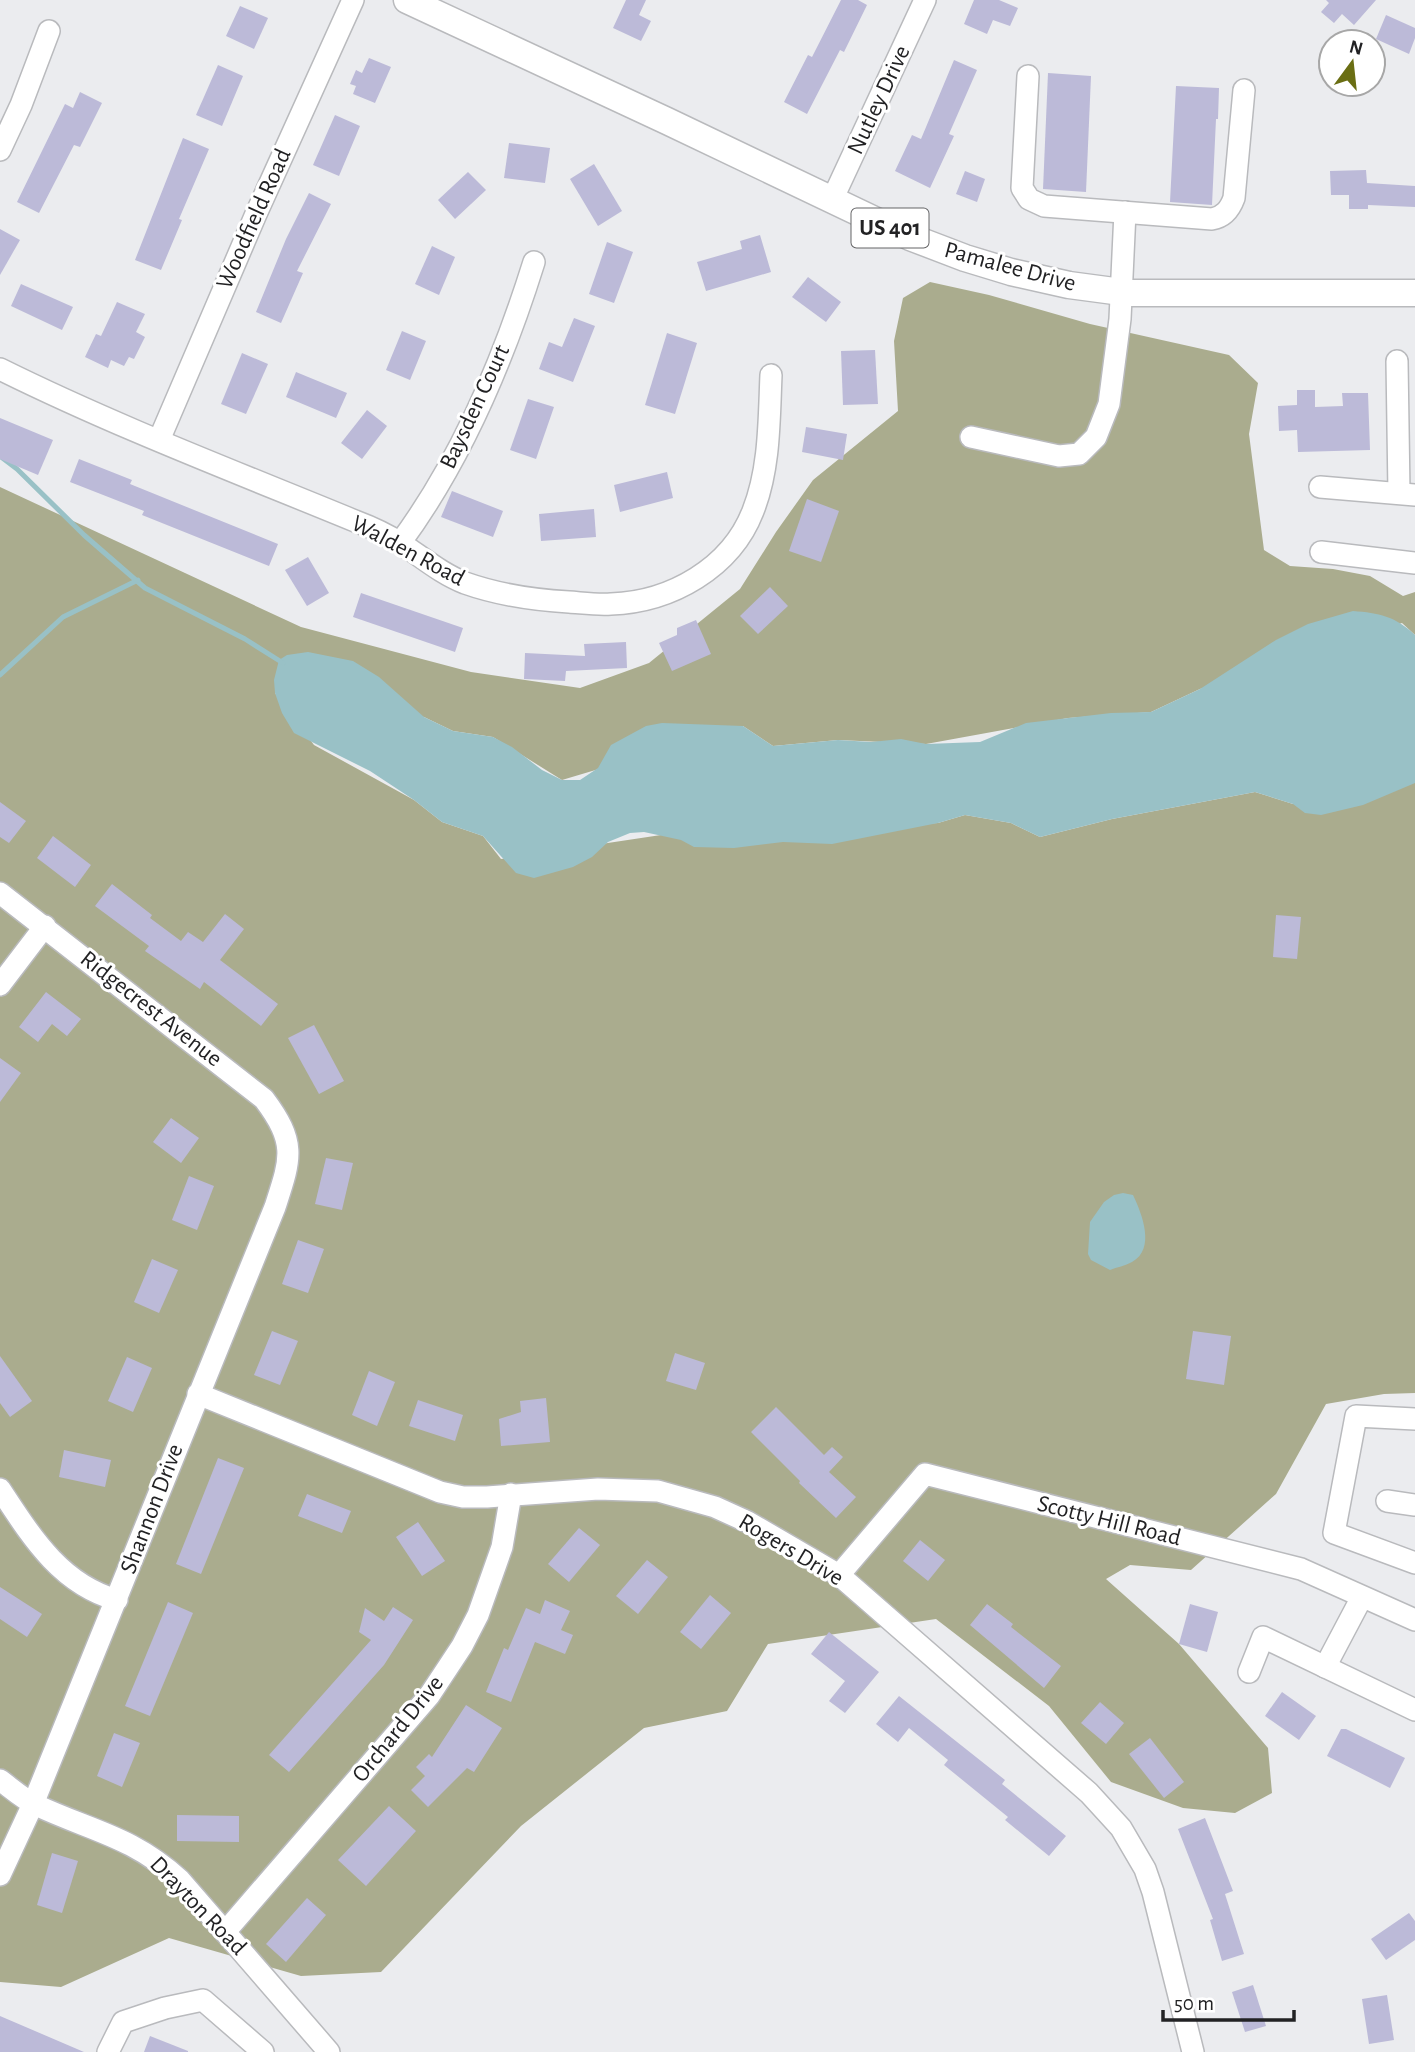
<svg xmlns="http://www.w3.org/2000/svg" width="1415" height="2052" font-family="'Alegreya Sans',sans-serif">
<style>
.forest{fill:#aaac8e}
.water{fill:#99c1c6}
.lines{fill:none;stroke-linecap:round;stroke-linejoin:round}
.stream{stroke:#99c1c6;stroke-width:5}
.building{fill:#bcbad8}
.minor-casing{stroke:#b9babd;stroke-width:24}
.major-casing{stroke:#b9babd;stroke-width:29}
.minor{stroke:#fff;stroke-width:21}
.major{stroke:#fff;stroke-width:26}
.labels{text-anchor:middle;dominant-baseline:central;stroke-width:6;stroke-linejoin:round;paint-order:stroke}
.shield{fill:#fff;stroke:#646466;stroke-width:2}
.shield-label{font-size:23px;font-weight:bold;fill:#222224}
.street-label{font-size:24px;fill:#222224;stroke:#fff}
</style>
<rect width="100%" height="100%" fill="#ebecef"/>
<path class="forest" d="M930 282 989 295 1090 324 1229 355 1258 383 1249 434 1264 550 1290 566 1333 569 1370 576 1403 596 1415 592V635L1402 623 1200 689 1151 712 1068 718 926 744 838 740 773 746 743 726 562 780 493 737 453 731 424 717 275 693 314 745 414 800 442 822 483 836 501 859 661 835 938 823 965 815 1011 823 1040 837 1112 819 1255 792 1293 804 1415 782V1393L1384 1394 1326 1404 1276 1494 1191 1570 1130 1565 1106 1579 1179 1644 1268 1748 1272 1793 1235 1813 1183 1808 1111 1782 1049 1706 936 1619 768 1644 727 1711 644 1728 521 1826 381 1972 301 1976 169 1938 61 1987 0 1982V487L301 627 471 672 580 688 649 663 740 589 776 532 813 480 898 411 894 341 903 298Z"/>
<g class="water">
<path d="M1353 611C1379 613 1395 616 1415 635V783L1363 805 1321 815 1305 813 1293 804 1255 792 1112 819 1040 837 1011 823 965 815 938 823 832 844 783 842 734 848 694 847 681 840 644 832 630 833 608 842 592 857 573 867 534 878 516 873 483 836 442 822 414 800 370 771 294 733 282 713 275 693 274 680 279 660 287 655 308 652 353 661 379 677 424 717 453 731 493 737 512 747 542 770 562 780H580L598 768 611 745 646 726 662 723 743 726 773 746 838 740 871 742 901 739 926 744 980 742 1026 723 1111 713 1151 712 1200 689 1276 640 1308 624Z"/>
<path d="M1123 1193 1133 1195C1142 1214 1156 1249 1132 1262 1125 1266 1117 1267 1110 1270L1091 1260 1088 1254 1090 1222 1104 1202 1114 1195Z"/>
</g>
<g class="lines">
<g class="stream">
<path d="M0 456 17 469 84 535 145 588 245 639 283 663"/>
<path d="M0 675 63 617 138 580"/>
</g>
</g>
<g class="building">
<path d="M626 0H646L639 15 651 21 641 41 613 28Z"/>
<path d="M841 0H858L867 5 844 52 840 50 807 114 784 102 808 55 812 57Z"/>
<path d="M974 0H999L1018 8 1010 26 993 20 987 34 964 24Z"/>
<path d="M1326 0H1376L1354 25 1342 14 1334 23 1321 12 1329 3Z"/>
<path d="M240 6 268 18 254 49 226 36Z"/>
<path d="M1386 15 1415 28V38L1409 54 1376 39Z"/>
<path d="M369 58 391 67 375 103 353 94 356 86 350 84 356 70 362 73Z"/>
<path d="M954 60 977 70 949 134 954 136 930 188 895 171 912 135 921 139Z"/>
<path d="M218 65 243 76 222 126 196 115Z"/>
<path d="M1048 73 1091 76 1086 192 1043 189Z"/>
<path d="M1176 86 1219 88 1218 119H1216L1212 205 1170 202Z"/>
<path d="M80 92 102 103 80 147 74 145 39 213 17 202 65 104 73 108Z"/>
<path d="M335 115 360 126 339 176 313 165Z"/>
<path d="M183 138 209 149 179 219 182 220 161 270 135 260Z"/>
<path d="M509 143 550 148 545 183 504 178Z"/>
<path d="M594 164 622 211 598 226 570 179Z"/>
<path d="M1366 170 1367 183 1415 186V207L1368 205V209H1349V195H1331L1330 171Z"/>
<path d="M965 171 985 179 977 202 956 194Z"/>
<path d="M468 172 486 190 455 219 438 200Z"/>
<path d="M309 193 331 204 297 271 303 273 281 323 256 312 286 239Z"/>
<path d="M0 229 20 240 0 275Z"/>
<path d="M760 235 771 272 706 291 697 262 742 249 740 241Z"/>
<path d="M607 242 633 252 614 303 589 294Z"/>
<path d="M432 246 455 257 439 295 415 284Z"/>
<path d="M808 277 841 302 826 322 792 297Z"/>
<path d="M21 284 73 307 62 330 11 306Z"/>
<path d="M117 302 145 314 136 332 145 337 134 359 129 357 124 366 111 360 108 368 85 357 96 334 101 336Z"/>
<path d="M574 318 595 326 573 382 539 369 549 342 562 347Z"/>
<path d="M402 331 426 341 410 380 386 370Z"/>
<path d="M667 333 697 343 675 414 645 405Z"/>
<path d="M875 350 878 404 843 405 841 351Z"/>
<path d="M242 353 268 364 246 414 221 404Z"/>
<path d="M296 372 347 393 336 418 286 397Z"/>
<path d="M1297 390H1315V407L1343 406 1342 393H1368L1370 450 1298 452 1297 430 1279 431 1278 406 1297 405Z"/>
<path d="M528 399 554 407 536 459 510 450Z"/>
<path d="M367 410 387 426 362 459 341 443Z"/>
<path d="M0 418 53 440 38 475 0 459Z"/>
<path d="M806 427 847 434 843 460 802 452Z"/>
<path d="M79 459 132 480 130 484 278 544 269 566 142 515 144 511 70 482Z"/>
<path d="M667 472 673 498 620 512 614 485Z"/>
<path d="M452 491 503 511 493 537 441 517Z"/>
<path d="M807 499 839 511 821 562 789 551Z"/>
<path d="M594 509 596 537 541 541 539 514Z"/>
<path d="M308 557 329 593 307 606 285 570Z"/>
<path d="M770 587 788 606 758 634 740 616Z"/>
<path d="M361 593 463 628 455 652 353 617Z"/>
<path d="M696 620 711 654 672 671 659 643 677 635V628Z"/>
<path d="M626 642 627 668 566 671 565 681 524 679 525 653 585 656 584 644Z"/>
<path d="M0 802 26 821 9 843 0 837Z"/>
<path d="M53 836 91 865 75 887 37 858Z"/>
<path d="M112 884 152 915 150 918 181 941 188 932 203 942 225 914 244 929 220 960 278 1004 261 1026 204 982 200 989 145 951 149 946 95 906Z"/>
<path d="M1276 915 1301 917 1297 959 1273 957Z"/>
<path d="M46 992 81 1019 67 1036 52 1024 38 1042 19 1027Z"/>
<path d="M314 1025 344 1081 319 1094 288 1038Z"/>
<path d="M0 1058 21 1073 0 1102Z"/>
<path d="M171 1118 199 1138 181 1163 153 1142Z"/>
<path d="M326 1158 353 1163 342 1210 315 1204Z"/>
<path d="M189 1176 214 1186 197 1230 172 1220Z"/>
<path d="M298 1240 324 1249 308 1293 282 1284Z"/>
<path d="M152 1259 178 1270 159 1313 134 1302Z"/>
<path d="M272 1331 298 1341 280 1385 254 1375Z"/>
<path d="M1193 1331 1231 1336 1224 1385 1186 1379Z"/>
<path d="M675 1353 705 1363 696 1390 666 1381Z"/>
<path d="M0 1356 32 1401 10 1417 0 1403Z"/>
<path d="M127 1357 152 1368 133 1412 108 1401Z"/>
<path d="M369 1371 395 1382 377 1426 352 1415Z"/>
<path d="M546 1398 550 1442 501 1446 499 1419 521 1412 520 1401Z"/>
<path d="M418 1400 463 1415 455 1441 409 1426Z"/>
<path d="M776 1407 824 1455 832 1447 843 1457 829 1472 856 1497 836 1518 799 1483 800 1481 751 1432Z"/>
<path d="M64 1450 111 1460 105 1487 59 1477Z"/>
<path d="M218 1458 244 1468 201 1574 176 1564Z"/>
<path d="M307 1494 351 1511 342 1533 298 1516Z"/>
<path d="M418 1522 445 1561 422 1576 396 1537Z"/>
<path d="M579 1528 600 1545 569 1582 548 1564Z"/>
<path d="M920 1540 945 1560 928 1581 903 1561Z"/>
<path d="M647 1560 668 1577 638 1614 616 1596Z"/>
<path d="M0 1587 42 1614 27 1637 0 1619Z"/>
<path d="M710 1595 731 1613 701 1649 680 1632Z"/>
<path d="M545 1600 570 1611 561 1630 573 1635 565 1654 535 1642 511 1702 486 1692 504 1648 508 1650 526 1608 540 1614Z"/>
<path d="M168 1602 193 1613 150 1716 125 1706Z"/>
<path d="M987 1604 1013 1624 1011 1627 1061 1666 1044 1688 970 1625Z"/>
<path d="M1190 1604 1218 1612 1207 1652 1179 1644Z"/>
<path d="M393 1607 413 1620 384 1665 289 1772 269 1755 371 1640 359 1632 365 1608 384 1621Z"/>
<path d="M829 1632 879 1672 845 1713 829 1701 845 1681 811 1654Z"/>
<path d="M1282 1692 1316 1716 1299 1740 1265 1716Z"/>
<path d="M899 1696 1005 1780 1002 1784 1066 1836 1049 1856 1005 1820 1008 1817 944 1765 948 1760 909 1728 898 1742 876 1724Z"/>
<path d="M1100 1702 1124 1723 1106 1744 1081 1723Z"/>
<path d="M466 1705 502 1728 474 1772 467 1768 428 1807 411 1790 425 1776 416 1767 429 1754 432 1757Z"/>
<path d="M1341 1729H1346L1405 1758 1390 1788 1327 1756Z"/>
<path d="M114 1733 140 1743 122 1787 97 1776Z"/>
<path d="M1150 1738 1184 1782 1164 1798 1129 1754Z"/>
<path d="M389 1806 416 1831 366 1886 338 1860Z"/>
<path d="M177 1815 239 1816V1842L177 1841Z"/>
<path d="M1205 1818 1233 1891 1225 1894 1244 1954 1222 1961 1210 1920 1213 1919 1178 1829Z"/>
<path d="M52 1853 78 1861 62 1913 37 1905Z"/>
<path d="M307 1898 326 1915 286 1962 266 1944Z"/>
<path d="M1409 1913 1415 1921V1940L1386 1960 1371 1939Z"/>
<path d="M1253 1985 1266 2026 1245 2032 1232 1992Z"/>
<path d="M1387 1995 1394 2040 1369 2044 1362 1999Z"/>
<path d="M0 2016 84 2052H0Z"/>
<path d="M150 2036 188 2051V2052H144Z"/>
</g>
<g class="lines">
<defs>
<g id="minor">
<path d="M1028 76 1022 188 1029 199 1044 206 1212 219C1224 217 1230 209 1234 198L1244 90"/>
<path d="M0 150 21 105 49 31"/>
<path d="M832 200 925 0"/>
<path d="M1397 361 1399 493"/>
<path d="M0 369C115 426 236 472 355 521 371 527 388 535 402 544 423 558 442 574 465 583 499 595 533 600 569 602 583 603 597 605 611 604 671 602 731 568 753 511 770 468 769 420 771 375"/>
<path d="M971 437 1059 456 1079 454 1096 437 1109 404 1120 319 1125 212"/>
<path d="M159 440 256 214 353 0"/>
<path d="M1320 487 1415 495"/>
<path d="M400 543C460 462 504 358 534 262"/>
<path d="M1321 552 1415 563"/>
<path d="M0 893 264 1099C297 1143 291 1158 275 1207L33 1804 0 1875"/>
<path d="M0 985 45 926"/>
<path d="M198 1394 440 1492 463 1497H487L598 1489 658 1491 715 1507 748 1522 839 1575 1089 1793 1121 1828 1145 1869 1153 1892 1193 2052"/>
<path d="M1415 1419 1356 1416 1334 1533 1415 1563"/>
<path d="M0 1489C31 1536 60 1584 117 1600"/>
<path d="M1387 1501 1415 1505"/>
<path d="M839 1575 925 1474 1301 1569 1415 1620"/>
<path d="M1325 1667 1362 1597"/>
<path d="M1249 1672 1263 1637 1415 1710"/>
<path d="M0 1780C11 1788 23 1799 36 1805 91 1831 132 1836 180 1880L329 2052"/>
<path d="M225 1932 429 1696 462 1646 478 1615 502 1547 511 1494"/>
<path d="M108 2052 123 2022 165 2008 203 2000 263 2052"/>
</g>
<path id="major" d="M407 0 667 121 910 237 965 258 1011 272 1069 285 1129 293H1415"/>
</defs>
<use href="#minor" class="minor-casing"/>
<use href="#major" class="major-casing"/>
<use href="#minor" class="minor"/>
<use href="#major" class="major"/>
</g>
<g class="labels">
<rect class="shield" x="851.5" y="208.5" width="77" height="39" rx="5"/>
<g class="shield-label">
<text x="890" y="228">US 401</text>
</g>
<g class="street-label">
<text transform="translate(879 100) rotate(-65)">Nutley Drive</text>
<text transform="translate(254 219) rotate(-66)">Woodfield Road</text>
<text transform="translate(1010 267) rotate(15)">Pamalee Drive</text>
<text transform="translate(475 407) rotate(-65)">Baysden Court</text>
<text transform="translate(408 551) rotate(28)">Walden Road</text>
<text transform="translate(151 1009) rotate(38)">Ridgecrest Avenue</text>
<text transform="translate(152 1509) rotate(-69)">Shannon Drive</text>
<text transform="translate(1109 1521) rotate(14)">Scotty Hill Road</text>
<text transform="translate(791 1550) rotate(31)">Rogers Drive</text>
<text transform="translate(398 1729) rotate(-51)">Orchard Drive</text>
<text transform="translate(198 1906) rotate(46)">Drayton Road</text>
</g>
</g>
<g transform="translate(1352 63) rotate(15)"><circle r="33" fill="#ffffff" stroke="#a7a7a7" stroke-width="2"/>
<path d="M0-5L12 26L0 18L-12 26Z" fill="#6a6e13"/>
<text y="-10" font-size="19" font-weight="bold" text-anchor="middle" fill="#222224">N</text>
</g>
<path d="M1163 2010v10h131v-10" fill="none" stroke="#222224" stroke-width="3.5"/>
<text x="1174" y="2010" font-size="21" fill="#222224" stroke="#ffffff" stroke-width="5" paint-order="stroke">50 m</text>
</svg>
